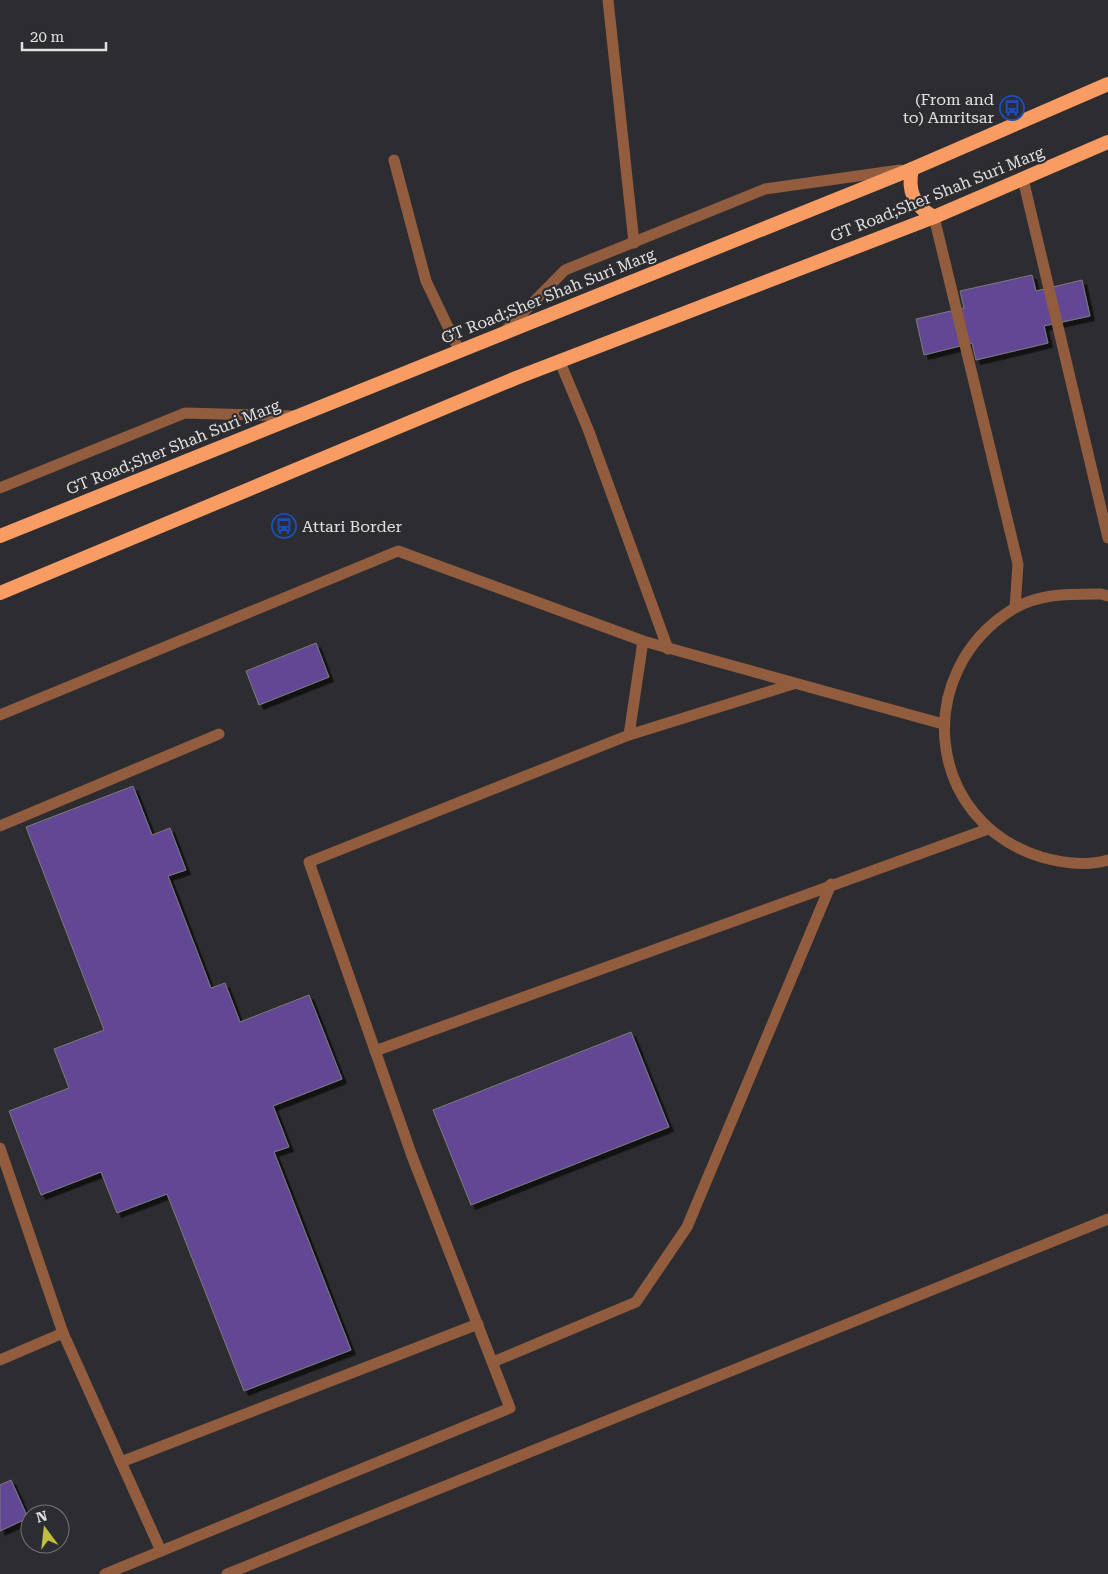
<svg xmlns="http://www.w3.org/2000/svg" width="1108" height="1574" font-family="'Roboto Serif',serif">
<style>
.building{fill:#624794;stroke:#7c7b7f;filter:url(#shadow)}
.lines{fill:none;stroke-linecap:round;stroke-linejoin:round}
.service{stroke:#925d3f;stroke-width:11}
.trunk{stroke:#f99c64;stroke-width:14}
.labels{text-anchor:middle;dominant-baseline:central;stroke-width:4.5;stroke-linejoin:round;paint-order:stroke}
.poi-label{font-size:16px;fill:#e1e1e3;stroke:#2d2c30;text-anchor:end}
.street-label{font-size:16px;fill:#e1e1e3;stroke:#2d2c30}
</style>
<defs>
<filter id="shadow"><feDropShadow dx="4.5" dy="4.5" stdDeviation="0" flood-color="#0009"/></filter>
</defs>
<rect width="100%" height="100%" fill="#2d2c30"/>
<g class="building">
<path d="M1032 275 1036 291 1082 280 1090 316 1044 326 1048 343 976 360 972 343 924 355 916 319 964 308 960 291Z"/>
<path d="M316 643 329 677 259 705 246 671Z"/>
<path d="M133 786 152 835 170 828 186 870 168 876 211 988 225 983 240 1022 309 995 342 1079 273 1106 289 1147 274 1152 351 1350 244 1391 167 1194 117 1213 101 1172 41 1195 9 1111 69 1088 54 1049 104 1030 26 827Z"/>
<path d="M631 1032 669 1127 471 1205 433 1110Z"/>
<path d="M11 1480 28 1518 0 1531V1485Z"/>
</g>
<g class="lines">
<g class="service">
<path d="M608 0 634 243"/>
<path d="M394 160 426 281 459 350"/>
<path d="M1023 179 1108 538"/>
<path d="M934 217 1018 564 1015 608"/>
<path d="M504 332 565 270 765 189 900 170"/>
<path d="M560 362 588 429 668 649"/>
<path d="M0 488 185 413 295 416"/>
<path d="M1108 596 1101 594C1071 594 1040 593 1013 609 911 672 925 821 1041 857 1062 863 1087 866 1108 860"/>
<path d="M0 715 398 551 643 641 943 724"/>
<path d="M629 735 643 641"/>
<path d="M0 826 219 734"/>
<path d="M375 1051 988 829"/>
<path d="M0 1148 63 1333 0 1360"/>
<path d="M63 1333 161 1551"/>
<path d="M493 1362 636 1302 687 1227 831 884"/>
<path d="M121 1462 478 1324"/>
<path d="M105 1574 510 1408 412 1156 309 862 629 735 793 684"/>
<path d="M227 1574 1108 1219"/>
</g>
<g class="trunk">
<path d="M912 169C907 191 914 206 934 217"/>
<path d="M0 536 912 169 1108 84"/>
<path d="M0 593 516 378 934 217 1108 142"/>
</g>
</g>
<defs>
<symbol id="bus-ring" viewBox="-11 -11 22 22"><circle r="9.5" fill="#2d2c30" stroke="#1a4fb4" stroke-width="1.5"/><path d="M-5-6H5V4H4V6H2V4H-2V6H-4V4H-5ZM-3.5-4V0h7V-4ZM-3.5 1.2v1.5H-2V1.2ZM2 1.2v1.5H3.5V1.2Z" fill="#1a4fb4"/></symbol>
</defs>
<g fill-rule="evenodd">
<use href="#bus-ring" x="998" y="94" width="28" height="28"/>
<use href="#bus-ring" x="270" y="512" width="28" height="28"/>
</g>
<g class="labels">
<g class="poi-label">
<text x="994" y="99">(From and<tspan x="994" dy="18">to) Amritsar</tspan></text>
<text x="302" y="526" text-anchor="start">Attari Border</text>
</g>
<g class="street-label">
<text transform="translate(937 194) rotate(-22)">GT Road;Sher Shah Suri Marg</text>
<text transform="translate(548 296) rotate(-22)">GT Road;Sher Shah Suri Marg</text>
<text transform="translate(173 447) rotate(-22)">GT Road;Sher Shah Suri Marg</text>
</g>
</g>
<g transform="translate(45 1529) rotate(345)"><circle r="24" fill="#2d2c30" stroke="#757478"/>
<path d="M0-4L9 19L0 12L-9 19Z" fill="#bfbe42"/>
<text y="-8" font-size="14" font-weight="bold" text-anchor="middle" fill="#e1e1e3">N</text>
</g>
<path d="M22 42v8h84v-8" fill="none" stroke="#e1e1e3" stroke-width="2.5"/>
<text x="30" y="42" font-size="15" fill="#e1e1e3" stroke="#2d2c30" stroke-width="4" paint-order="stroke">20 m</text>
</svg>
